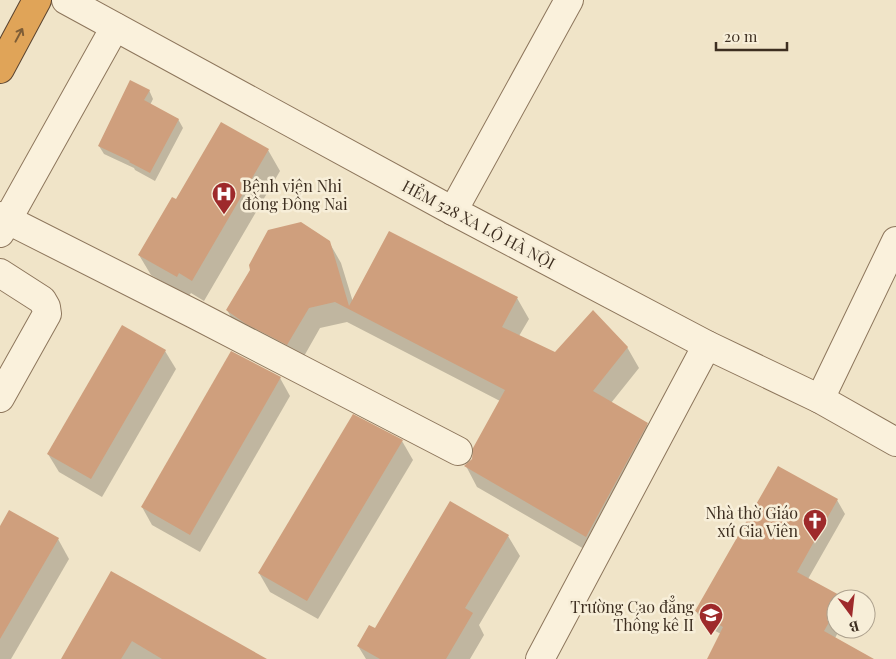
<svg xmlns="http://www.w3.org/2000/svg" width="896" height="659" font-family="'Playfair Display',serif">
<style>
.shadow{fill:#0003}
.building{fill:#cf9f7d}
.lines{fill:none;stroke-linecap:round;stroke-linejoin:round}
.minor-casing{stroke:#8d765c;stroke-width:30}
.highway-casing{stroke:#5b4430;stroke-width:30}
.minor{stroke:#faf1dc;stroke-width:28}
.highway{stroke:#e0a458;stroke-width:28}
.oneway{stroke:#7e5d36}
.labels{text-anchor:middle;dominant-baseline:central;stroke-width:5;stroke-linejoin:round;paint-order:stroke}
.poi-label{font-size:16px;fill:#3d2e20;stroke:#f7eed8;text-anchor:end}
.street-label{font-size:16px;fill:#3d2e20;stroke:#f7eed8}
</style>
<rect width="100%" height="100%" fill="#f0e4c8"/>
<g class="shadow">
<path d="M149 90 153 99 150 105 178 119 183 128 155 181 135 170 134 168 104 154 99 146Z"/>
<path d="M268 150 280 171 204 301 191 293 188 297 151 275 139 255 177 201Z"/>
<path d="M329 242 341 263 353 302 517 298 529 319 519 336 555 353 627 347 639 368 611 403 647 424 659 445 598 557 477 487 466 466 473 459 500 401 347 322 320 328 299 365 239 331 227 310Z"/>
<path d="M165 351 176 369 102 497 59 472 48 454Z"/>
<path d="M280 378 290 396 200 552 152 525 142 507Z"/>
<path d="M402 441 413 460 318 619 270 592 259 573Z"/>
<path d="M779 468 837 500 845 514 808 579 843 599H836V629H840L835 638 872 659H708L721 634 704 625 696 611Z"/>
<path d="M0 529 58 539 69 559 11 659H0Z"/>
<path d="M508 536 520 556 479 625 484 635 470 659H366L358 646 375 630Z"/>
<path d="M111 573 264 659H62Z"/>
</g>
<g class="building">
<path d="M130 80 150 90 144 100 179 119 150 173 129 162 130 161 98 146Z"/>
<path d="M221 122 269 149 192 281 179 273 177 277 138 255 172 197 176 199Z"/>
<path d="M301 222 330 241 349 306 389 231 518 297 502 327 555 352 593 310 628 347 593 391 648 423 586 537 464 466 472 459 473 448 505 390 335 302 309 308 287 345 246 324 226 310 250 270 249 265 268 230Z"/>
<path d="M122 325 166 350 91 479 47 454Z"/>
<path d="M231 351 281 377 190 535 141 507Z"/>
<path d="M353 414 403 440 307 601 258 573Z"/>
<path d="M778 466 838 499 797 572 843 597 842 599H836V610L824 631 874 659H707L723 627 695 611Z"/>
<path d="M450 501 509 535 465 608 473 613 446 659H380L357 646 369 625 375 628Z"/>
<path d="M9 510 59 538 0 639V526Z"/>
<path d="M111 571 136 585 267 659H162L132 641 121 659H61Z"/>
</g>
<g class="lines">
<defs>
<g id="minor">
<path d="M66 0 453 211 707 345 820 399 896 442"/>
<path d="M453 211 569 0"/>
<path d="M0 216 194 314 458 451"/>
<path d="M0 233 115 27"/>
<path d="M0 273 42 300 46 307 47 314 0 398"/>
<path d="M820 399 896 241"/>
<path d="M540 659 707 345"/>
</g>
<path id="highway" d="M0 69 37 0"/>
</defs>
<use href="#minor" class="minor-casing"/>
<use href="#highway" class="highway-casing"/>
<use href="#minor" class="minor"/>
<use href="#highway" class="highway"/>
</g>
<defs><path id="oneway-shaft" d="M-6 0H5M1.5-3L5.5 0L1.5 3" fill="none" stroke-width="1.6" stroke-linecap="round" stroke-linejoin="round" transform="scale(1.25)"/></defs>
<use class="oneway" href="#oneway-shaft" transform="translate(19 35) rotate(-62)"/>
<defs>
<symbol id="hospital-pin" viewBox="-11 -11 22 30"><path d="M0 17L-7.5 6A9.5 9.5 0 1 1 7.5 6Z" fill="#9e2a2b" stroke="#f7eed8"/><path d="M-5-5h3v3.5h4V-5h3V5h-3V1.5h-4V5h-3Z" fill="#fff"/></symbol>
<symbol id="church-pin" viewBox="-11 -11 22 30"><path d="M0 17L-7.5 6A9.5 9.5 0 1 1 7.5 6Z" fill="#9e2a2b" stroke="#f7eed8"/><path d="M-1.2-6h2.4v3.5h3.3v2.4h-3.3V6h-2.4V-.1h-3.3v-2.4h3.3Z" fill="#fff"/></symbol>
<symbol id="university-pin" viewBox="-11 -11 22 30"><path d="M0 17L-7.5 6A9.5 9.5 0 1 1 7.5 6Z" fill="#9e2a2b" stroke="#f7eed8"/><path d="M0-5L7-2L0 1L-7-2ZM-4 1L0 2.5L4 1V4Q0 6-4 4Z" fill="#fff"/></symbol>
</defs>
<g fill-rule="evenodd">
<use href="#hospital-pin" x="210" y="180" width="28" height="38"/>
<use href="#church-pin" x="801" y="507" width="28" height="38"/>
<use href="#university-pin" x="697" y="601" width="28" height="38"/>
</g>
<g class="labels">
<g class="poi-label">
<text x="242" y="185" text-anchor="start">Bệnh viện Nhi<tspan x="242" dy="18">đồng Đồng Nai</tspan></text>
<text x="798" y="512">Nhà thờ Giáo<tspan x="798" dy="18">xứ Gia Viên</tspan></text>
<text x="694" y="606">Trường Cao đẳng<tspan x="694" dy="18">Thống kê II</tspan></text>
</g>
<g class="street-label">
<text transform="translate(479 224) rotate(28)">HẺM 528 XA LỘ HÀ NỘI</text>
</g>
</g>
<g transform="translate(851 614) rotate(165)"><circle r="24" fill="#f7eed8" stroke="#ada18e"/>
<path d="M0-4L9 19L0 12L-9 19Z" fill="#9e2a2b"/>
<text y="-8" font-size="14" font-weight="bold" text-anchor="middle" fill="#3d2e20">B</text>
</g>
<path d="M716 42v8h71v-8" fill="none" stroke="#3d2e20" stroke-width="2.5"/>
<text x="724" y="42" font-size="15" fill="#3d2e20" stroke="#f7eed8" stroke-width="4" paint-order="stroke">20 m</text>
</svg>
